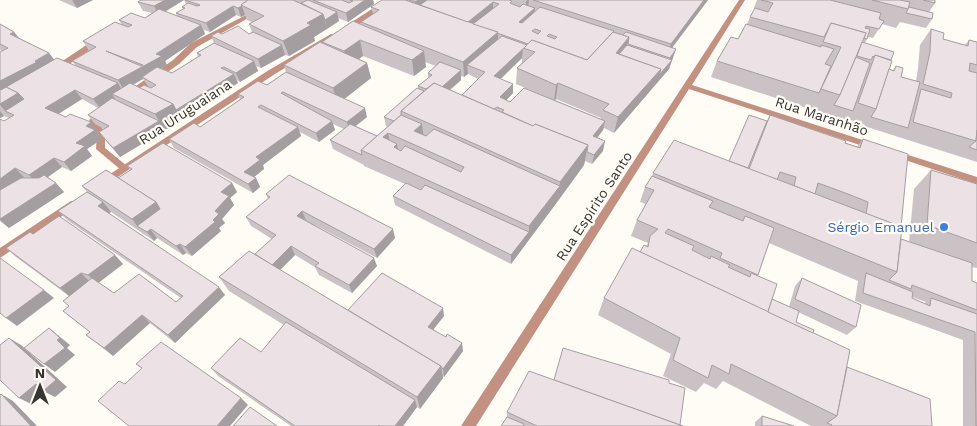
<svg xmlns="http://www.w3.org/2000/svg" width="977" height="426" font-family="'Work Sans',sans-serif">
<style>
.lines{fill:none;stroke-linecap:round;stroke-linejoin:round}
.service{fill:#c29182;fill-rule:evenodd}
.minor{fill:#c29182;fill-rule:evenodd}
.wall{fill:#cbc2c5;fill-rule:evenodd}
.shaded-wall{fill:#a59ea0}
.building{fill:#ece2e5;stroke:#a59ea0;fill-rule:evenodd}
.shop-dot{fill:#3f7fe0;stroke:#fffbf5;stroke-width:2}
.labels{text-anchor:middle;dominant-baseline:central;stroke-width:4.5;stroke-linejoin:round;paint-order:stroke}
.street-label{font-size:14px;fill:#363532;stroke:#fffbf5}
.shop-label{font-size:14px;fill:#366cbe;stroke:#fffbf5;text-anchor:end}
</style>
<rect width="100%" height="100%" fill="#fffbf5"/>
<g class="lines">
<g class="service">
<path d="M254 11 259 12 197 47 179 64 132 97H126V93L173 60 191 43Z"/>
<path d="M101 112 105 115 98 121 105 133V148L127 166 129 168 127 170H121L96 149 97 133 89 120Z"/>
</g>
<g class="minor">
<path d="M386 0H393L350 31H344V27Z"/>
<path d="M739 0H745L692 85 875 144 876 146 875 148H869L689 89 476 426H461Z"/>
<path d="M331 34 338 36 275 74 107 184H101L99 182 101 180 269 70Z"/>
<path d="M94 40H100L101 42 58 72H52V68Z"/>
<path d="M896 151 977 177V184L893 156 891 154Z"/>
<path d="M71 201 74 202 76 205 74 208 0 258V248Z"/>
</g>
</g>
<g class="wall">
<path d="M59 0H93L77 8Z"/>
<path d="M141 0H373L374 4 348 22 338 18 339 21 314 37 315 41 289 56 285 55 261 68 256 66 258 71 240 82 237 80 238 83 165 130 120 157 106 141 99 132 104 129 95 124 88 115 98 108 82 99 58 114 98 132 97 133 102 139 87 149 92 156 71 171 62 167 48 177 64 192 9 228 0 221V119L4 121 9 118 4 116 0 118V52L2 51 0 50V24L14 32 19 38 49 53 54 60 76 66 72 61 89 51 83 41 122 25 119 20 145 18 152 13 143 11 138 2ZM184 0 186 4 182 7 183 9 176 13 177 16 165 12ZM236 15 241 17 245 15 247 20 252 22 249 24 252 32 249 34H222L211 36 214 43 197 53 198 57 172 73 161 68 167 65 165 61 205 34 204 30 210 32ZM143 79 148 86 139 88 132 85Z"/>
<path d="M382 0H708L672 48 676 49 669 69 614 133 604 128 603 130 597 138 603 151 592 164 585 161 584 165 511 264 395 205 393 196 405 184 364 166V165L333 149 330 140 344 129 333 124 335 130 319 142 300 132 301 136 263 165 264 169 254 177 256 178 260 187 253 193 174 148 169 139 200 127 240 100 238 94 267 85 286 72 284 65 323 43 322 42 361 25V22L373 14 371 7ZM363 56 414 76 426 67 425 62 436 66 428 73V78L418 86V89L384 117 386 126 387 127 377 136 356 126 367 117 344 99 371 78 367 63 359 59ZM522 58V63L517 68 516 84 541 95 510 102 506 100 513 93 501 79ZM468 74 478 79 462 95 450 90 461 80V76L464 77ZM556 99 601 118V119L555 100Z"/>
<path d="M757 0H935V3L929 12 932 19 926 28 900 22 896 28 882 24 873 38 868 37 865 43 891 60 889 69 893 70 896 66 901 77 916 81 918 68 920 45 931 29 943 39 965 45 969 40 977 42V162L864 126 865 125 848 119 847 121 711 77 717 61 738 39 747 24 750 17 755 8H754Z"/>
<path d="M749 115 767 121 770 115 857 147 863 139 901 239 909 242 914 189 931 170 977 184V268L972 267V281L977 283V426H963V340L855 301 858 281 769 243 758 276 772 299 789 307 795 286 802 278 856 327 847 335 798 312 796 322 813 333 847 367 932 426H811L723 381 716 389 704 383 696 392 663 376 671 354 598 315 604 298 640 252 646 246 648 243 631 236 637 220 646 204 640 202 645 187 652 176 653 173 729 161ZM912 297 926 302 924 304 912 298Z"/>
<path d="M127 166 232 183 237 192 230 198 234 205 222 219 225 223 219 228 221 231 192 256 186 253 183 255 157 238 154 241 111 212 109 213 225 295 175 343 150 323 113 356 86 335 90 332 63 311 69 306V296L16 257 6 248 33 234 123 264 98 283 114 293 176 302 181 298 67 220 58 211 87 192 82 186 118 178 130 170Z"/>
<path d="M266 194 395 238 377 258 313 224 377 266 352 293 319 275 315 267 295 255 280 270 348 310 444 316 433 330 463 351 444 377 443 376V378L420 409 417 407 403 426H291L218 376 211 368 261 352 284 325 229 291 219 277 255 254 272 239 251 226 246 217 268 199Z"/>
<path d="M554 380 669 383 680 425 683 426H501L507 417V412Z"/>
<path d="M762 416 794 426H755V422Z"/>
</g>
<g class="shaded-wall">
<path d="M72 0H93L77 8Z"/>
<path d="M165 0H184L159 15 154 6Z"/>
<path d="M365 0H373L374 4 348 22 346 13Z"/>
<path d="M418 0H438L417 17 415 2Z"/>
<path d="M528 0H529L528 8 526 10V1Z"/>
<path d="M704 0H708L668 53 671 44Z"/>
<path d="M493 2V11L474 26 465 25Z"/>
<path d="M233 6 236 15 210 32 206 23Z"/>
<path d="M242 6 245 15 241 17 238 8Z"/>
<path d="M535 8 534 17 518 31 519 22Z"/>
<path d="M337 12 339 21 327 29 325 20Z"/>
<path d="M323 14 327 29 314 37 315 41 289 56 283 41 307 23Z"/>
<path d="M201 25 205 34 165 61 167 65 144 78 142 77 143 79 124 90 118 80 158 58 156 54Z"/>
<path d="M14 32 21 41 10 34Z"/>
<path d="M498 32V48L467 65 468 74 464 77 463 62Z"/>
<path d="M629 37 626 53 619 61 616 53Z"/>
<path d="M360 40 363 56 348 67 344 51Z"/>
<path d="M282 45 285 55 261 68 258 59Z"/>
<path d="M523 49 522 58 494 85V76Z"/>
<path d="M676 49 669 69 614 133 618 117 661 69 668 65 670 58Z"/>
<path d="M424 51 426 67 414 76 412 60Z"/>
<path d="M49 53 56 62 0 94V81Z"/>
<path d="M254 61 258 71 240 82 236 73Z"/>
<path d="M367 63 371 78 338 104 333 88Z"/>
<path d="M461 70V80L436 102 435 93Z"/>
<path d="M234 74 238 83 165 130 120 157 113 148 159 121 155 114 173 104Z"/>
<path d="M118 83 124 93 112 94 115 99 100 108 93 99Z"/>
<path d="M558 83 556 99 554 101 556 85Z"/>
<path d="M513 84V93L500 107V97Z"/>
<path d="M75 90 82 99 52 118 45 108Z"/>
<path d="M18 93 31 109 14 115 5 111 13 120 0 105V104Z"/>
<path d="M365 108 367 117 349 131 347 122Z"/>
<path d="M0 111 4 116 0 118Z"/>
<path d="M332 121 335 130 319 142 316 133Z"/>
<path d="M605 121 603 130 591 146 593 136Z"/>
<path d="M91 122 98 132 97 133 102 139 87 149 92 156 71 171 64 162 86 126Z"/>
<path d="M422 124 424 140 414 131Z"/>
<path d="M298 127 301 136 263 165 264 169 249 181 244 172 256 157Z"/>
<path d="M388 133 391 148 383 137Z"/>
<path d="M605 141 603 151 592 164 594 155Z"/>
<path d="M397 144 400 160 394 147Z"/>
<path d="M588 145 584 165 558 201 560 182Z"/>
<path d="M54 158 62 167 38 184 29 175Z"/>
<path d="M15 168 24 177 0 194V179Z"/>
<path d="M256 178 260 187 253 193 248 184Z"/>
<path d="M56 183 64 192 9 228 0 220V219Z"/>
<path d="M232 183 237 192 230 198 234 205 222 219 225 223 219 228 221 231 192 256 185 247 213 220 221 192Z"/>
<path d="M560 186 558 201 511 264V255L529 232V226Z"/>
<path d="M103 202 111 212 106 215 98 206Z"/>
<path d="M156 202 167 218 151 230 157 238 154 241 147 232 137 226 132 219Z"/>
<path d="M302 211 306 220 297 216Z"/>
<path d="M393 229 395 238 377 258 374 249Z"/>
<path d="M180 244 186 253 183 255 176 246Z"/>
<path d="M291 246 295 255 276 274 271 265Z"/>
<path d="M115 255 123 264 97 284 88 275Z"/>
<path d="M374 258 377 266 352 293 349 285Z"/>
<path d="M81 273 89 281 70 297 60 288Z"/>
<path d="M219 287 225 295 175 343 168 335Z"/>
<path d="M44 290 54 298 17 326 6 318Z"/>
<path d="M443 308 444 316 429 335 428 327Z"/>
<path d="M142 315 150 323 113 356 104 348Z"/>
<path d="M49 328 70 345 67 348 75 355 55 372 44 364 57 340Z"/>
<path d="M9 338 21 345 67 387 55 397 45 392 31 404 19 398Z"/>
<path d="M462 343 463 351 444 377 443 369Z"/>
<path d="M441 366 443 378 420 409 417 397Z"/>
<path d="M1 394 13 401 37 426H31Z"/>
<path d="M241 398 248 405 230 426H217Z"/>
<path d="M415 400 417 407 403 426H395Z"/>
</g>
<g class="building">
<path d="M141 0H165L154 6 138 2Z"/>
<path d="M185 0H248L241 5 242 6 238 8 233 6 206 23 176 13 185 8 182 7 188 3 197 6 200 5Z"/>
<path d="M248 0H293L323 14 307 23 311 25 283 41 249 24 264 16 241 5Z"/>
<path d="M308 0 337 12 325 20 323 14 301 3Z"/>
<path d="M313 0H342L349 3 353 1 350 0H365L346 13Z"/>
<path d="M382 0H405L498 32 463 62 361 22 379 10 371 7Z"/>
<path d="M409 0H418L415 2Z"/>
<path d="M427 0H509L512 1 510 3 520 7 523 4 535 8 519 22 522 23 540 7 614 31 613 32 587 60 532 40 528 44 497 33 498 32 473 24 499 4 493 2 468 22 420 5ZM535 29 541 31 538 34 532 31ZM549 34 557 37 555 39 547 36Z"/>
<path d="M533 0H704L671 44Z"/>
<path d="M761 0H830L881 13 879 19 884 21 879 29 866 26 865 28 870 29 867 39 864 38 866 33 831 23 824 37 750 17 755 8 768 12 773 3Z"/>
<path d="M872 0H900L910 2 908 9Z"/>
<path d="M923 0H935V3Z"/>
<path d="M909 7 933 13 932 19 906 13Z"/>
<path d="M159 9 201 25 156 54 162 56 118 80 72 61 96 47 83 41 115 22 128 27 132 25 119 20 131 13 145 18ZM106 51 143 65 141 66Z"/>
<path d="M353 21 424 51 412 60 360 40 344 51 322 42Z"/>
<path d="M831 23 866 33 840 95 821 89 841 47 823 42Z"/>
<path d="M0 24 14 32 10 34 49 53 35 61 37 62 0 81V52L8 48 0 44Z"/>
<path d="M746 24 821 47V45L834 49 825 64 831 66 819 93 717 61 731 37 738 39Z"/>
<path d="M238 26 249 34 253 32 282 45 258 59 211 36 218 32 222 34Z"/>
<path d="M931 29 944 33 943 39 968 46 969 40 977 42V65L970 63 969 71 977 73V130L976 141 913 122 921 89 951 98 952 93 923 84 930 52Z"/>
<path d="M613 32 629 37 616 53 661 69 618 117 603 110 609 104 558 83 556 85 517 68 535 52 523 48 532 40 587 60Z"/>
<path d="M626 32 676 49 670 58 628 44 629 37 623 35Z"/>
<path d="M502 36 527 45 494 76 513 84 500 97 510 102 524 88 605 121 593 136 605 141 594 155 587 152 588 145 535 124 533 126 502 112 504 110 497 107 494 109 462 95 485 72 467 65Z"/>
<path d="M320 42 367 63 333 88 284 65Z"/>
<path d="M862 42 894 52 891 60 875 55 874 57 873 56 871 60 857 56Z"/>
<path d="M214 43 254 61 236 73 224 67 221 68 234 74 176 110 173 104 139 88 144 85 151 88 156 85 142 77 157 67 172 73 201 55 197 53Z"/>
<path d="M627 45 672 60 659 75 661 69 619 54Z"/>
<path d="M875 55 892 61 876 109 858 103Z"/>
<path d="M856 57 870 63 853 111 834 105 840 95Z"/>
<path d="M57 58 118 83 93 99 75 90 45 108 66 117 70 114 91 122 86 126 95 130 76 143 85 146 64 162 54 158 29 175 15 168 0 179V119L4 121 14 115 5 111 24 99 18 93 6 87Z"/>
<path d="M440 62 461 70 442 87 434 83 426 89 418 86 432 75 428 73Z"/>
<path d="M896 66 903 68 901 77 920 82 908 128 871 117 876 109 889 69 894 71Z"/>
<path d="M286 72 365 108 347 122 283 92 281 93 332 121 316 133 261 105 258 107 298 127 256 157 260 160 244 172 256 178 248 184 169 139 194 123 200 127 244 97 238 94 258 81 267 85Z"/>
<path d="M130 83 173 104 155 114 112 94Z"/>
<path d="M434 83 533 126 535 124 588 145 560 182 401 111Z"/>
<path d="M6 87 18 93 0 104V89L1 90Z"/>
<path d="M417 88 424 91 401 111V115L394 121 384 117Z"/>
<path d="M112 98 159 121 113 148 99 132 109 126 88 115Z"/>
<path d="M401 115 422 124 414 131 426 136 434 129 560 186 529 226 361 150ZM388 133 464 167 461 172 405 146 401 151 394 147 397 144 383 137Z"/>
<path d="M749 115 767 121 748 168 729 161Z"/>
<path d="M770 115 846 141 845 143 860 148 863 139 908 154 901 227 866 214 868 202 848 194 818 183 815 194 794 186 796 177 780 172 777 180 749 169Z"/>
<path d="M350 124 377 136 361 150 362 155 330 140Z"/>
<path d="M977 130V150L969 147 976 141Z"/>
<path d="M674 140 902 227 897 272 653 173Z"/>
<path d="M163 143 232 183 221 192 229 196 215 211 219 214 213 220 215 222 185 247 180 244 176 246 151 229 147 232 137 226 160 209 156 202 118 178 132 169 127 166Z"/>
<path d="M106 170 156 202 132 219 82 186Z"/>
<path d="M931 170 977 184V243L927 225Z"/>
<path d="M44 175 56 183 0 219V190L21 178H39Z"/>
<path d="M289 175 393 229 374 249 302 211 297 216 374 258 349 285 315 266 319 263 291 246 272 265 255 254 276 235 246 217 270 197 266 194Z"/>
<path d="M652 176 713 201 709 207 743 221 745 216 774 228 758 275 720 258 722 253 668 229 665 233 694 246 692 250 710 259 711 256 730 265 728 267 750 277 751 273 777 284 768 312 640 252 644 245 648 247 650 236 658 229 637 220 654 190 645 187Z"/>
<path d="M406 183 421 190 425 185 529 232 511 255 393 196Z"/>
<path d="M87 192 103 202 98 206 219 287 168 335 142 315 104 348 86 335 90 332 63 311 69 306 63 301 92 278 114 293 139 274 176 302 183 296 58 211Z"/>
<path d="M59 216 115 255 88 275 81 273 60 288 6 248 30 232 33 234Z"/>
<path d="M901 239 972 263V281L977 283V310L912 285 911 289 889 280 897 272Z"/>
<path d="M632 248 850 350 837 416 731 364 729 374 712 365 708 378 673 360 680 338 604 298Z"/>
<path d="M249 251 441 366 417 397 219 277Z"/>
<path d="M0 258 44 290 6 318 0 313Z"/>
<path d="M382 273 443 308 428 327 446 337 447 334 462 343 443 369 442 368 441 366 348 310Z"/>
<path d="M866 273 913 292 912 298 930 306 931 298 977 314V426H976L975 332 863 293Z"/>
<path d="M802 278 861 305 856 327 795 299Z"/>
<path d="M772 299 799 311 796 322 814 330 813 333 768 312Z"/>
<path d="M286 322 415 400 395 426H380L379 425 378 426H295L211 368 240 338 261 352Z"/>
<path d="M49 328 60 338 57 340 65 348 44 364 24 348Z"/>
<path d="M9 338 56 380 43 391 36 384 19 398 0 380V345Z"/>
<path d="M161 342 241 398 217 426H129L98 401 119 381 125 384 142 368 136 364Z"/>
<path d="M563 348 669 380V383L685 388 680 425 554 380Z"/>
<path d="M847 367 930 399 932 426H831L832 425 827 423 837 416Z"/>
<path d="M529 371 683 426H537L507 412Z"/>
<path d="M1 394 31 426H0V395Z"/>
<path d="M250 407 277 426H233Z"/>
<path d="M762 416 794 426H762Z"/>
<path d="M507 417 524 424 523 426H501Z"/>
</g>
<circle class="shop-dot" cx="944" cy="227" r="5"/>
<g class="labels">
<g class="street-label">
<text transform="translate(185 112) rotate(-33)">Rua Uruguaiana</text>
<text transform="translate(822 116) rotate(18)">Rua Maranhão</text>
<text transform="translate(594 206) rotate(-57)">Rua Espírito Santo</text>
</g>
<g class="shop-label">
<text x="934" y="227">Sérgio Emanuel</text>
</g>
</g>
<g transform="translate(40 386)" stroke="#fffbf5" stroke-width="4" paint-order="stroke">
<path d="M0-4L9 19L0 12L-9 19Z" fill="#363532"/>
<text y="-8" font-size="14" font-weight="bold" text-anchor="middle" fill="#363532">N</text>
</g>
</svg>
